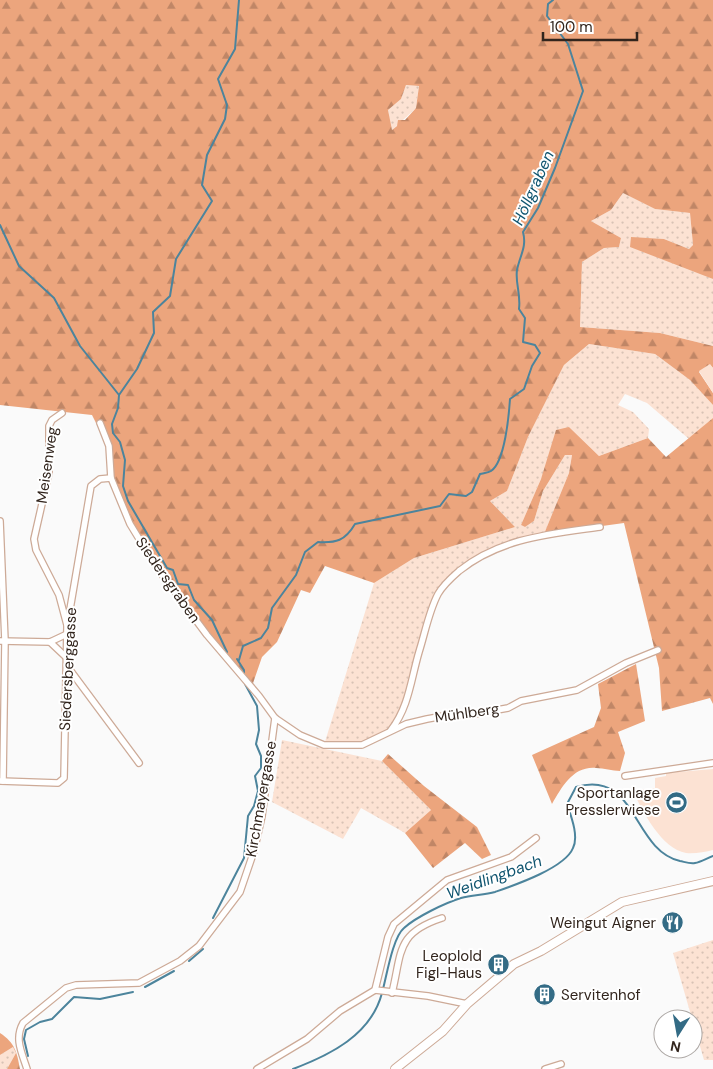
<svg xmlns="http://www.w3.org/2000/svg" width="713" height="1069" font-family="'DM Sans',sans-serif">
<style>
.grass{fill:url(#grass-dots)}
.forest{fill:url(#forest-firs);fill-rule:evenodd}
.garden{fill:#fce2d3}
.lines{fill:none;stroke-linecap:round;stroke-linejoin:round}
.stream{stroke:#4c849c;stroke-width:2}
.street-casing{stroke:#cdaa97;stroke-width:8}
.secondary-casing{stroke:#cdaa97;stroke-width:10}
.street{stroke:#fff;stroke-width:5.5}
.secondary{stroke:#fff;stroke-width:8}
.labels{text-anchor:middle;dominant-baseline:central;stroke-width:4;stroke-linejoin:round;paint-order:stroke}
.street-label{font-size:15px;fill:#32251d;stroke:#fff}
.poi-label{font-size:15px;fill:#32251d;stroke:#fff;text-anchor:end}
.water-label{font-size:16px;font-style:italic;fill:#105570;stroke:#fff}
</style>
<defs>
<pattern id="grass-dots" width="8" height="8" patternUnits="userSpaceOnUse" patternTransform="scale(1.25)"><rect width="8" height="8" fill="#fce2d3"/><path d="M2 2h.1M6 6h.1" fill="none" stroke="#d8c2b5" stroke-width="1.8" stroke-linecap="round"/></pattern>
<pattern id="forest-firs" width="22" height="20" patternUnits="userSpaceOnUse" patternTransform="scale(1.25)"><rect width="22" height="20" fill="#eca57d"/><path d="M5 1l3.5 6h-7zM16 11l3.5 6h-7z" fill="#c08666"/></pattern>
</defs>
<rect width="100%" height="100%" fill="#fafafa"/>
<g class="grass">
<path d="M406 85 419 86 416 108 391 131 388 110 401 99Z"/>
<path d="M623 193 655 209 690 213 693 245 689 249 664 239 631 238 713 279V346L660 333 580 327 582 262 604 248 619 247 621 238 591 221 611 210Z"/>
<path d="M589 344 655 354 690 380 713 405V418L689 439 647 403 625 394 618 405 633 412 649 429 648 438 599 456 569 427 541 479 521 525 525 527 534 521 543 491 565 455H572L569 473 544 534 506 545 464 568 438 594 397 722 375 740 362 745H324L374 583 414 558 515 527 490 501 507 491 528 437 564 365Z"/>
<path d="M282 740 382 761 431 810 405 833 361 808 343 839 272 802Z"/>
<path d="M713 940V1060H704L673 953Z"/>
<path d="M13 1047 16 1053 7 1069H0V1055Z"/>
</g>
<g class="forest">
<path d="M0 0H713V279L630 247 631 237 664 239 689 249 693 245 690 213 655 209 623 193 611 210 591 221 621 238 619 247 604 248 582 262 580 327 660 333 713 346V368L710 365 699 372 713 393V405L690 380 655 354 589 344 564 365 528 437 507 491 490 501 515 527 414 558 374 583 325 566 310 593 301 590 277 642 262 657 252 686 194 617 156 565 131 524 114 479 108 447 92 415 0 405ZM406 85 419 86 416 108 405 120H398L397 126 392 130 388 110 401 99Z"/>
<path d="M713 418V704L710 698 662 711 659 668 624 523 544 534 569 473 572 455H565L543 491 534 521 525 527 521 525 541 479 556 430 569 427 599 456 648 438 666 457Z"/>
<path d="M636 664 645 721 618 732 625 753 620 771C612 771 604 768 596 768 573 766 562 787 552 804L532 755 594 727 601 708 598 684Z"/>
<path d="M388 754 424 786 477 827 491 855 482 859 465 843 433 868 405 833 431 810 382 761Z"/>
<path d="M0 1033C15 1043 17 1052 20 1069H7L16 1053 13 1047 0 1055Z"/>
</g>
<g class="garden">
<path d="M710 364 713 368V393L699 371Z"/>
<path d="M713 769V850C705 852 694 854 686 853 662 849 642 811 633 791L655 788V778L666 776V773Z"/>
</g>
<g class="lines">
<g class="stream">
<path d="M0 225 19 266 54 298 80 346 119 395"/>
<path d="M227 652 212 620 194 600 188 585 178 584 173 570 167 568 128 501 123 486 125 460 120 442 113 433 112 424 118 408 119 395 137 369 154 333 153 312 170 296 176 259 212 201 202 185 207 155 225 119 227 105 218 79 235 49 239 0"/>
<path d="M237 659 244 670V676"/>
<path d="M239 660 243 646 261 638 268 628 272 608 296 575 305 552 318 542C336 543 345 541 355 524L440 506 449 494 466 496 472 492 480 474C483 473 488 473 491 471 505 462 509 414 510 399L524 389 532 366 540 353 535 345 523 342 525 318 519 309C521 294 515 282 517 270 520 255 527 247 523 232L538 208 555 168 583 91 568 44 547 16 548 4 553 0"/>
<path d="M213 918 244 858 248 816 254 806 258 791 255 776 261 768V756L256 744 259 730 257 706 245 684"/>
<path d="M189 961 203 949"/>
<path d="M145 987 174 971"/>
<path d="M383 989C387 974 393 937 404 928 416 917 445 903 461 898 472 895 484 895 495 892 515 885 565 868 573 848 579 836 571 816 567 804L576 787C637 769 632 850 680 861 685 862 690 864 695 863 701 862 707 858 713 856"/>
<path d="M28 1056 24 1039 26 1030 40 1022 52 1019 74 997 100 999 133 992"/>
<path d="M293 1069C330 1055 371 1035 382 993"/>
</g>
<defs>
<g id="street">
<path d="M62 413 52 420 49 426V473L34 539 36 550 59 595 67 625"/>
<path d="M100 423 109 446 111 478 130 524 155 565 207 635 259 696 275 718 300 735 324 745H362L406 724 427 719 449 715H469L508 708 521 701 577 690 626 663 658 650"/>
<path d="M0 521 5 641 3 781"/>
<path d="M0 641 50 642 67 634"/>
<path d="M50 642 67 658"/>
<path d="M67 666 139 763"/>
<path d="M391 730C409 707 411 679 419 652 425 633 429 611 438 594 443 585 451 578 459 571 500 538 550 534 600 527"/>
<path d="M625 776 713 763"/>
<path d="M0 781 58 783 64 778 67 627 91 486 100 479 111 478"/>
<path d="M375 990 428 996 467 1004"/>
<path d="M392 993C402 952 396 933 442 918"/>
<path d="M27 1069C22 1053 14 1039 23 1023L66 988 76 985 139 983 180 961 199 946 240 892 254 851 262 816 275 718"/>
<path d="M257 1069 307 1039 340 1011 375 990 388 937 394 924 447 880 511 857 536 838"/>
<path d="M545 1069 561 1064"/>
</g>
<path id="secondary" d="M395 1069 443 1031 467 1004 514 964 541 951 622 902 713 881"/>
</defs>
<use href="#street" class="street-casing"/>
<use href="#secondary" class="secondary-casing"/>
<use href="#street" class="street"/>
<use href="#secondary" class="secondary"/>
</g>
<defs>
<symbol id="stadium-disc" viewBox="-11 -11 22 22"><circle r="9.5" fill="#336b85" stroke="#fff"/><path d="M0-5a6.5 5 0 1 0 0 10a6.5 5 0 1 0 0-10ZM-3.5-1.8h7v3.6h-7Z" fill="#fff"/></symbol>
<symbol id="restaurant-disc" viewBox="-11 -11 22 22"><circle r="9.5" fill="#336b85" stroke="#fff"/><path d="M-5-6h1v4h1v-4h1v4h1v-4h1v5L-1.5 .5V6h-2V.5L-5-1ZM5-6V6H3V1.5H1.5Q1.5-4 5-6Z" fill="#fff"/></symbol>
<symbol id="building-disc" viewBox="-11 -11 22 22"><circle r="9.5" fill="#336b85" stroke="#fff"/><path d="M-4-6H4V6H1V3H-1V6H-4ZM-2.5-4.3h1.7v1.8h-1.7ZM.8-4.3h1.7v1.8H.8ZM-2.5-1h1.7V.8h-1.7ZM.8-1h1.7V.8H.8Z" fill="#fff"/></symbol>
</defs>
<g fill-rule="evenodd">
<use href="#stadium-disc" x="664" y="790" width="25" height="25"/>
<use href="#restaurant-disc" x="660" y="910" width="25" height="25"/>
<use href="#building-disc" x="486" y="952" width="25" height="25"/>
<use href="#building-disc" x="532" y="982" width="25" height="25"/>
</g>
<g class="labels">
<g class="street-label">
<text transform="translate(47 465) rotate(-82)">Meisenweg</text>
<text transform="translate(168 580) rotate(55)">Siedersgraben</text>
<text transform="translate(68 669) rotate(-87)">Siedersberggasse</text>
<text transform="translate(467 713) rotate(-8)">Mühlberg</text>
<text transform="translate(261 799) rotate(-80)">Kirchmayergasse</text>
</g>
<g class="poi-label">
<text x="660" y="793">Sportanlage<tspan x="660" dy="17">Presslerwiese</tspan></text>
<text x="656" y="923">Weingut Aigner</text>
<text x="482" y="956">Leoplold<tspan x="482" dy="17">Figl-Haus</tspan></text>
<text x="561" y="995" text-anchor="start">Servitenhof</text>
</g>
<g class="water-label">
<text transform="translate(533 188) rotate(-66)">Höllgraben</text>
<text transform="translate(494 877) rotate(-20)">Weidlingbach</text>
</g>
</g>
<g transform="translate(678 1034) rotate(191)"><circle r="24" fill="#ffffff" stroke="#ada8a5"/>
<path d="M0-4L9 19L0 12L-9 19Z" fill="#336b85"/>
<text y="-8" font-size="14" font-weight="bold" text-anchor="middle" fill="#32251d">N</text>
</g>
<path d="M543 32v8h94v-8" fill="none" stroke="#32251d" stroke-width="2.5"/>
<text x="550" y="32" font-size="15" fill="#32251d" stroke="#ffffff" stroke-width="4" paint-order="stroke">100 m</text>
</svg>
